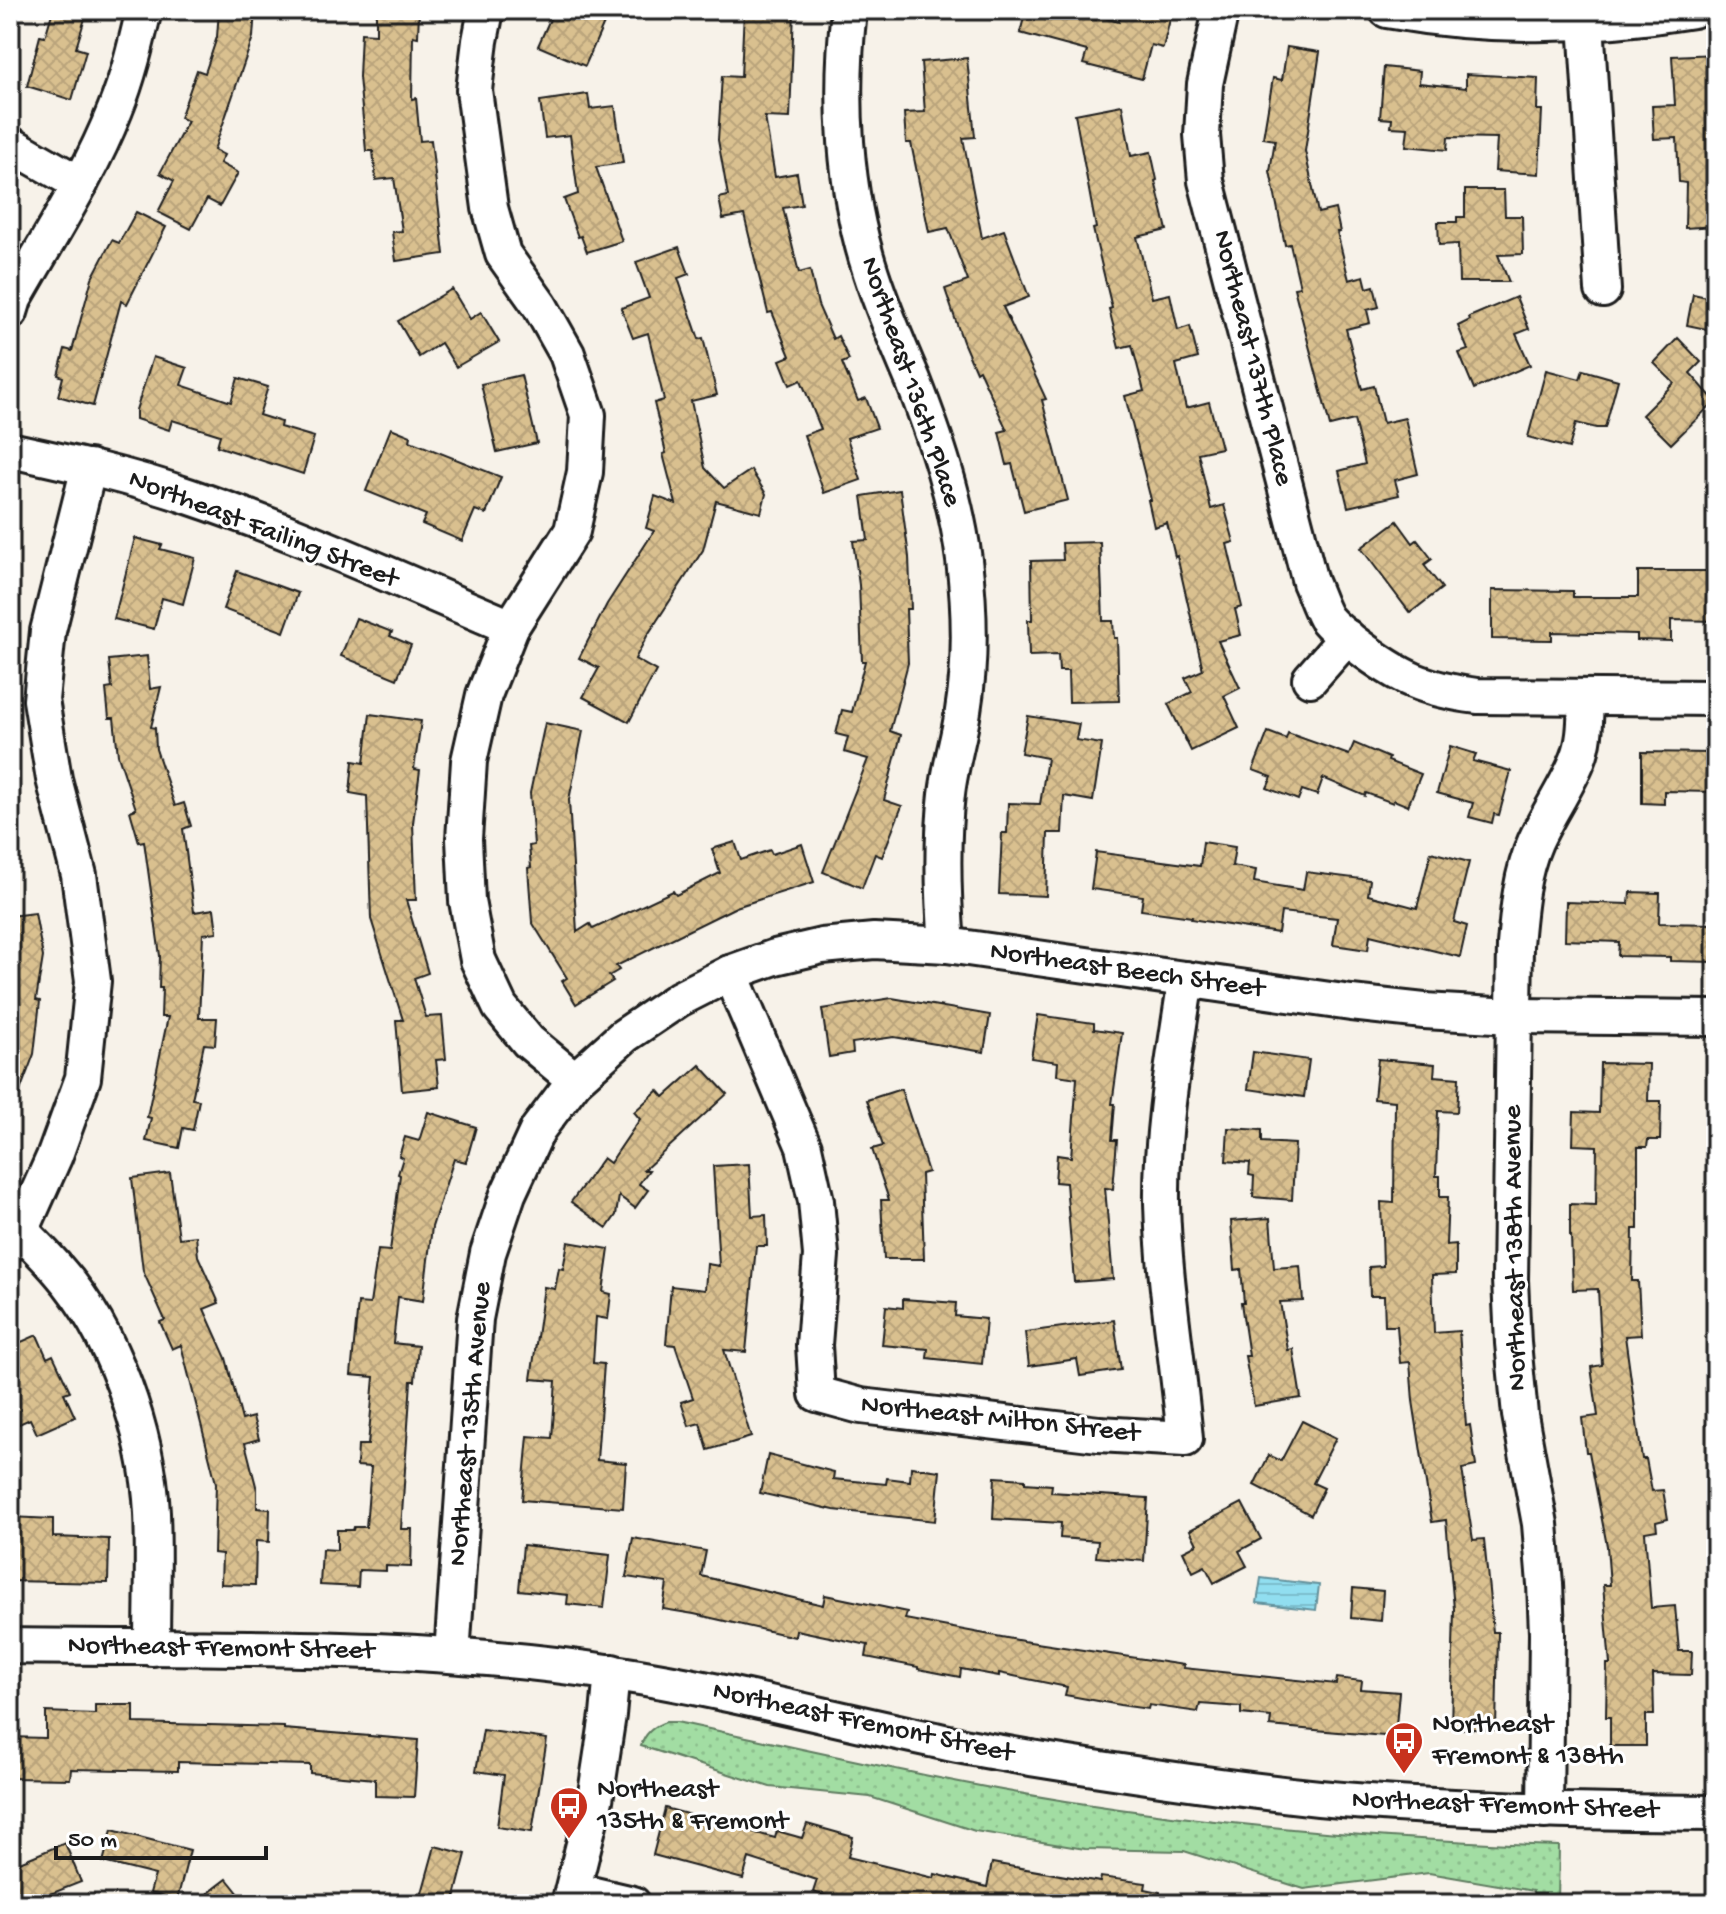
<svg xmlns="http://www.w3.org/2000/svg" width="1726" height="1914" font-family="'Gochi Hand',sans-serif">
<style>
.grass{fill:url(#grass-dots);stroke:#5f7c60;stroke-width:2}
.water{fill:url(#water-rules);stroke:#62909b;stroke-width:2}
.building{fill:url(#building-cross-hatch);stroke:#1c1c1c;stroke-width:2}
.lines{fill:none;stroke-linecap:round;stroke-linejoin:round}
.minor-casing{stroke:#1c1c1c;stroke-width:40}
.minor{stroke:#fff;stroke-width:34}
.labels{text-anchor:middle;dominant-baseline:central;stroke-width:6;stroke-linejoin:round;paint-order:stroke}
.street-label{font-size:28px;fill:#1c1c1c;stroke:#fff}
.poi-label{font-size:28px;fill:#1c1c1c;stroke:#fff;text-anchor:start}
</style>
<defs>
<pattern id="grass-dots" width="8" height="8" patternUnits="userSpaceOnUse" patternTransform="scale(2)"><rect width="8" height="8" fill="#a2dda3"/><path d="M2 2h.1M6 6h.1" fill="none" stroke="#8bbd8c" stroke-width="1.8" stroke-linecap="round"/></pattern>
<pattern id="water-rules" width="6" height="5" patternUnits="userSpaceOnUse" patternTransform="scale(2)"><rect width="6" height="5" fill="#91def0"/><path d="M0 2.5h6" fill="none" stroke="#7cbecd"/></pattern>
<pattern id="building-cross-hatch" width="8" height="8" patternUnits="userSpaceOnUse" patternTransform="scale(2)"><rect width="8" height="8" fill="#d9c08f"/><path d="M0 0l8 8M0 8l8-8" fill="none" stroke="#baa47b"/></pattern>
</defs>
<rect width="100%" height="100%" fill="#f7f2e9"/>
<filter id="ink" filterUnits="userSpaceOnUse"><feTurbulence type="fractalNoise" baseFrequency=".0125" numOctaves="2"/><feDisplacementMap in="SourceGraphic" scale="16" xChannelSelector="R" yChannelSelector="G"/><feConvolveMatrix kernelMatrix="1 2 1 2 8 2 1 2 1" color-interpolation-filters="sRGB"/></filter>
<g filter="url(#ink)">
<path class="grass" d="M666 1722H676C806 1749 935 1780 1066 1801 1230 1827 1394 1840 1559 1846L1558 1904H1533V1891L1429 1873 1304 1889 1184 1851 1085 1849 975 1831 870 1797 770 1787 641 1746C645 1733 653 1726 666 1722Z"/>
<path class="water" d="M1261 1578 1319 1585 1316 1610 1257 1603Z"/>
<g class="building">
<path d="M53 10H69L86 15 76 48 86 51 72 100 27 86 40 36 45 37Z"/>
<path d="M219 10H255L253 37 214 150 224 155 220 163 238 173 220 206 207 199 191 229 158 212 174 181 160 173 188 121 180 118 197 70 205 73 217 37Z"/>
<path d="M376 10H419L418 37 413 36 412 99 416 98 420 141 431 140 444 254 396 261 392 232 402 231 394 178 376 180 373 151H366L359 77 361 33 376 34Z"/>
<path d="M554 10H610L585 66 538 46Z"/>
<path d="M744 10H794L790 118 765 117 775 177 797 173 802 205 783 208 799 273 810 270 818 305 833 339 838 336 849 360 842 363 858 401 866 398 877 428 847 438 861 480 824 493 804 435 821 429 801 380 790 385 780 360 790 356 772 312 768 313 744 215 723 219 719 198 728 196 718 140 722 76 741 77Z"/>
<path d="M1026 10H1053L1096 20 1097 16 1119 22 1122 10H1150L1171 15 1163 48 1151 45 1142 79 1083 64 1087 51 1020 33Z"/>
<path d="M1287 47 1320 52 1305 151 1318 213 1335 209 1340 232H1337L1349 280 1364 276 1367 288 1374 286 1379 307 1367 310 1370 323 1346 329 1362 389 1374 386 1383 423 1405 418 1418 474 1395 480 1399 495 1348 507 1339 471 1365 464 1354 420 1330 426 1294 288 1300 287 1290 244 1285 245 1270 171 1275 140 1263 138 1273 78 1282 80Z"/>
<path d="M1716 54V226L1685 228 1686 183 1679 182 1677 138 1654 139 1652 106 1675 105 1672 56Z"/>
<path d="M967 58 975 137 963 138 982 238 1004 230 1029 297 1003 307 1046 399 1042 400 1068 500 1024 511 1012 464 1007 465 999 432 1007 430 979 370 976 372 963 342 945 289 968 281 948 228 929 232 911 143H906L904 113 925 112 921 62Z"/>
<path d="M1384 67 1420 71 1419 83 1466 88V74L1538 78 1537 110H1542L1539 174 1495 171 1497 138 1448 137 1447 150 1406 146 1408 128 1391 127 1392 119 1380 118Z"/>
<path d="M588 94 590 109 615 106 623 163 596 167 622 241 587 252 581 236 578 237 564 199 578 194 570 135 545 138 540 101Z"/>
<path d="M1122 105 1131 156 1151 152 1157 180 1155 181 1167 230 1137 237 1152 298 1170 294 1178 330 1190 326 1198 358 1176 364 1186 408 1209 402 1221 448 1198 453 1211 509 1224 505 1234 542 1227 544 1242 607 1235 609 1241 635 1218 641 1240 688 1224 696 1239 728 1191 751 1168 704 1192 692 1185 678 1203 670 1177 556 1175 557 1167 523 1154 527 1148 500H1151L1125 396 1144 391 1132 345 1119 348 1109 309 1112 308 1093 229 1096 228 1075 114Z"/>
<path d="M1465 190H1504L1505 216H1522L1523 254 1498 255 1509 282H1459L1458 244 1439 245 1438 222H1457V217H1465Z"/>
<path d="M136 212 166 227 127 304 121 301 93 406 58 396 63 377 58 375 65 349 72 351 92 278 112 240 119 243Z"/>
<path d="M679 247 689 274 678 278 699 339 703 338 717 395 691 401 705 468 724 488 751 470 766 494 761 513 716 501 703 550 647 636 635 659 656 671 629 722 583 697 599 668 579 658 607 604 654 531 646 528 655 496 676 504 663 454 666 453 654 403 664 400 648 333 633 338 621 308 649 298 636 262Z"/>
<path d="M452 289 470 319 481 312 499 342 456 367 441 343 419 357 398 321Z"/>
<path d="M1693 294 1716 299V331L1687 325Z"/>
<path d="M1516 297 1529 329 1516 334 1530 365 1474 389 1459 353 1468 350 1458 326 1470 320 1469 317Z"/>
<path d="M1678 338 1701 362 1690 373 1715 401 1671 444 1642 415 1674 383 1654 363Z"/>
<path d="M153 357 187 368 181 385 231 402 238 378 268 387 259 415 281 422 280 427 314 437 303 474 217 446 220 435 172 420 169 430 136 419V410Z"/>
<path d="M1546 370 1580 379 1583 370 1618 380 1605 428H1596L1576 423 1569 448 1528 437Z"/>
<path d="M521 375 537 443 497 452 481 384Z"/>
<path d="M391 428 411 436 410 441 501 477 486 514 475 510 462 541 422 524 426 515 366 491Z"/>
<path d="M900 490 909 557 911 609H906L908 663 890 731 901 735 884 800 902 806 882 857 875 854 862 888 823 872 868 759 844 752 848 737 836 734 842 710 852 712 865 661H862L859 585 853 541 868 540 862 496Z"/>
<path d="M1397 521 1413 543 1417 540 1432 559 1424 565 1442 588 1410 613 1361 548Z"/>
<path d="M135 538 162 545 160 549 195 558 183 604 162 598 154 629 114 619Z"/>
<path d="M1100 542 1103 621H1113L1114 638H1117L1119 701 1069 702 1068 671H1059L1058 655 1029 656 1028 620H1032L1031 561 1063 560 1062 543Z"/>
<path d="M237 571 298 593 284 632 223 609Z"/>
<path d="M1638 571H1716V621L1671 620V641L1637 640V634L1552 632V640L1492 639V590L1573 591V597H1638Z"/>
<path d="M356 618 392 632 390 636 411 645 397 679 341 656Z"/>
<path d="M147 656 150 689 161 687 151 727 155 728 156 749 175 806 184 803 191 826 183 829 194 912 214 909 217 932 203 934 199 1018H217L215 1045 204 1044 192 1099 199 1100 193 1130 183 1128 179 1148 146 1141 151 1118 147 1117 168 1017H161L162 988H159L160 956 144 841 139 842 130 811 136 809 118 755 114 718H109L106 689 112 688 109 660Z"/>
<path d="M370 714 421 721 414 769 420 770 413 823 416 900H406L428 973 414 978 426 1017 442 1016 446 1059 436 1060 439 1087 402 1091 396 1020H403L371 919 367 796 350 793 353 761 364 763Z"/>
<path d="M1028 716 1079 724 1076 740 1102 744 1093 801 1064 796 1062 833H1048L1046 896 999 894 1002 833H1007L1008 803 1040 804 1042 792 1047 758 1021 753Z"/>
<path d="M545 723 583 731 569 800 577 932 590 924 593 929 673 891 676 895 720 873 712 849 735 842 741 860 770 850 772 854 802 844 814 882 736 907 616 966 619 970 609 976 613 981 576 1004 562 981 567 978 532 922 528 868 531 867 529 846 534 845 530 793Z"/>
<path d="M1268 732 1286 739 1288 733 1349 755 1354 743 1389 758 1388 761 1421 774 1408 806 1394 800 1393 803 1366 793 1365 796 1323 778 1317 795 1302 790 1298 800 1267 788 1272 777 1253 770Z"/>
<path d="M1450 746 1476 754 1473 761 1511 771 1499 815 1494 814 1492 823 1469 817 1473 803 1437 793Z"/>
<path d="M1642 752 1712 753V792L1664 791V804L1642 803Z"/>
<path d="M1203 842 1235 847 1232 866 1256 870 1254 882 1303 890 1306 872 1370 880 1368 895 1417 908 1431 852 1469 862 1454 922 1467 926 1460 957 1370 935 1368 950 1333 945 1337 918 1281 912 1278 933 1191 919 1192 917 1141 910 1143 896 1091 889 1096 852 1200 866Z"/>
<path d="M1630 892 1660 893 1659 923 1716 924V962L1670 961V957L1618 956 1619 942 1565 940 1566 902 1629 904Z"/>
<path d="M35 913 43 957 36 1000 40 1001 34 1054 12 1112 10 1111V916Z"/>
<path d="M892 998 990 1015 984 1052 894 1037 852 1043 853 1053 829 1057 822 1009Z"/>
<path d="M1038 1015 1094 1023V1029L1122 1033 1112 1104H1115L1112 1140H1117L1113 1189 1105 1188 1113 1279 1074 1282 1066 1183 1055 1182 1057 1155 1071 1157 1077 1078 1057 1075 1058 1062 1031 1058Z"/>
<path d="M1253 1052 1309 1060 1304 1097 1248 1089Z"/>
<path d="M1378 1059 1435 1064 1434 1076 1459 1078 1457 1112 1438 1111 1436 1176H1440V1197H1448L1446 1245 1456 1244V1274L1432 1275 1434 1333 1459 1331 1466 1426 1470 1425 1476 1466 1462 1469 1473 1540 1484 1539 1493 1632H1498L1496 1730 1451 1728 1454 1609 1446 1520 1432 1522 1413 1401 1410 1362 1400 1363 1397 1326H1385L1384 1296H1370L1369 1267 1383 1266 1381 1202 1394 1203 1395 1101 1374 1099Z"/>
<path d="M1600 1063 1649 1064 1648 1101H1661L1660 1140H1648L1647 1147H1638V1229H1633L1632 1281H1638L1641 1335 1625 1336 1642 1459H1646L1652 1491 1663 1490 1668 1519 1656 1522 1657 1530 1645 1532 1651 1608 1675 1606 1679 1651H1692L1691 1675 1653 1674 1654 1715H1646V1746H1610V1717H1606L1607 1664H1610L1603 1585H1610L1607 1546 1589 1452H1586L1582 1418 1598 1416 1591 1367 1602 1365 1598 1289 1573 1290 1571 1236H1570V1204L1596 1205 1597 1146 1573 1145 1574 1112 1599 1113Z"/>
<path d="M700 1065 727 1094 644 1170H649L639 1184 648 1190 635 1208 619 1196 616 1215 607 1228 571 1202 603 1158 610 1163 640 1119 634 1112 658 1090 664 1097Z"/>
<path d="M901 1089 928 1172 921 1174 924 1259H884L881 1200H889L872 1149 883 1146 867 1100Z"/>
<path d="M428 1112 476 1127 466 1162 454 1159 432 1227 423 1301 398 1297 393 1343 418 1346 415 1381H411L401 1529H412L411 1567 386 1566V1571L359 1570 358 1587 320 1585 322 1549 337 1550V1530H353L354 1527H366L371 1467 357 1466 358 1445H368L374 1377 351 1375 358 1303 370 1304 378 1250 390 1251 400 1175 398 1174 403 1158 399 1156 405 1137 419 1141Z"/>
<path d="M1228 1128 1262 1130V1142L1295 1144 1292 1200 1253 1197 1254 1176 1249 1175 1250 1163 1226 1161Z"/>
<path d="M749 1164 752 1216 766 1215 767 1246H756L746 1352 724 1350 751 1437 708 1450 700 1423 689 1426 681 1402 693 1398 675 1345 666 1344 671 1286 705 1290 707 1264 719 1266 713 1166Z"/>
<path d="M170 1173 179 1238 196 1236 198 1256 219 1303 204 1309 226 1358 242 1420 253 1417 259 1439 245 1443 257 1490V1508L270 1509 269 1542 256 1541 255 1585 221 1584 222 1554 214 1553 216 1483 181 1345 172 1349 160 1322 165 1320 143 1271 132 1178Z"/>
<path d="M1270 1218 1274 1268 1300 1266 1303 1301 1280 1302 1288 1350 1293 1349 1301 1398 1254 1406 1245 1356H1249L1241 1303H1244L1241 1269 1235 1270 1231 1221Z"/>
<path d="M568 1242 609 1249 603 1292 611 1294 608 1319 596 1317 593 1363 604 1364 597 1460 626 1463 623 1508 522 1500 528 1436 552 1438 556 1381 531 1379 544 1287 555 1289 559 1268 563 1269Z"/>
<path d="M903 1299 956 1303 955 1316 986 1319 982 1364 927 1358 928 1349 882 1345 886 1306 903 1308Z"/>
<path d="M1114 1320 1121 1370 1080 1376 1077 1359 1029 1366 1025 1332Z"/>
<path d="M37 1335 47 1358 53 1355 70 1391 64 1393 75 1417 37 1434 30 1419 10 1428V1347Z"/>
<path d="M1302 1421 1336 1438 1313 1483 1324 1488 1311 1515 1254 1485 1269 1455 1281 1461Z"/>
<path d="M768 1455 834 1472 833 1479 886 1484 887 1478 910 1481 911 1467 940 1471 935 1521 834 1510 760 1493Z"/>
<path d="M995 1477 1025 1479V1483L1052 1485 1051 1492 1148 1498 1144 1561 1096 1557 1098 1541 1060 1538 1061 1523 993 1519Z"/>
<path d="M1242 1503 1261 1539 1239 1551 1247 1566 1214 1583 1205 1566 1193 1572 1183 1551 1197 1544 1190 1530Z"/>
<path d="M10 1517 53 1519V1537L109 1539 108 1583 10 1581Z"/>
<path d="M633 1538 706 1551 701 1576 823 1605 825 1595 907 1612 905 1619 1023 1641 1184 1665 1183 1668 1336 1684 1337 1678 1362 1681 1361 1689 1399 1692 1395 1737 1270 1726 1271 1717 1241 1714V1707L1200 1704 1198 1712 1149 1705 1148 1709 1120 1705 1065 1695 1067 1687 999 1673V1676L961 1669 960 1677 918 1669V1667L866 1657 868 1645 796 1630 795 1637 694 1614 663 1609 667 1583 626 1577Z"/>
<path d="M523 1545 610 1555 604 1608 567 1604 568 1595 519 1590Z"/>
<path d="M1353 1588 1383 1591 1381 1621 1351 1618Z"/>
<path d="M95 1705H134V1723L284 1727V1729L418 1740 414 1797 375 1796V1779L310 1773V1765L178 1762V1771L71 1769 70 1779 10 1778V1737L46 1738V1712L95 1714Z"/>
<path d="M483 1730 547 1739 532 1832 497 1827 504 1775 476 1771Z"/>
<path d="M665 1808 775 1838 777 1831 802 1838 807 1824 853 1837 848 1857 934 1878 935 1874 987 1887 992 1863 1100 1882 1101 1877 1146 1883 1145 1889 1160 1892 1159 1904H868L847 1899 846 1902 813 1892 817 1880 749 1858 743 1879 653 1855Z"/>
<path d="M112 1830 190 1850 177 1900 150 1893 155 1875 103 1862Z"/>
<path d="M65 1843 81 1882 45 1896 49 1904H10V1866Z"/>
<path d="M435 1846 466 1854 453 1904H419Z"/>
<path d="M227 1879 247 1904H194Z"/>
</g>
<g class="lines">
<defs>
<g id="minor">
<path d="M486 10 480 41 474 90 490 208 503 254 540 306 567 354 588 415 585 472 572 531 511 627 484 695 469 761 464 839 467 901 478 960 500 1007 528 1041 575 1080"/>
<path d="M849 10C839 96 844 191 871 273 883 310 898 345 913 380 936 439 956 498 964 560 970 610 971 662 963 711 959 739 950 766 947 794 941 845 943 895 947 945"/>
<path d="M1221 10 1205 84 1202 135 1206 181 1310 582C1315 593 1319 606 1325 617 1333 628 1347 638 1358 646 1400 678 1424 689 1477 696L1716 698"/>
<path d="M1387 10C1487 28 1592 27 1693 10"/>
<path d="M1586 22 1603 290"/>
<path d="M10 144 80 184"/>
<path d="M10 312 14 299C49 237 89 176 115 110 128 78 136 44 144 10"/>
<path d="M10 450C70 463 130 476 188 496 298 533 404 582 511 627"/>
<path d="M1310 679 1347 637"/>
<path d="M730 973 804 1147 816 1201 821 1255 814 1345 817 1394 861 1406 1099 1434 1185 1439C1178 1360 1164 1282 1162 1203 1161 1128 1175 1053 1186 979"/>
<path d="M21 1231C34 1244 47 1257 59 1271 113 1332 148 1433 152 1513 154 1558 152 1603 152 1648"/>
<path d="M10 1244 21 1231 55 1155 83 1078 93 981 79 875 54 779 41 700 48 631 89 467"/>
<path d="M10 1646C211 1649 414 1642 614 1673 722 1689 828 1718 935 1740 968 1748 1003 1753 1037 1759 1130 1774 1225 1788 1319 1798 1451 1810 1584 1812 1716 1813"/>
<path d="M452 1655 475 1319 488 1253 508 1194 538 1129 575 1080 624 1036 679 999 730 973 775 957 822 946 874 941 947 945 1351 1003 1424 1011 1513 1016 1716 1018"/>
<path d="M1545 1811 1547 1633 1545 1584 1540 1524 1520 1415 1513 1343 1510 1280 1515 945C1518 910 1521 874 1535 842 1548 813 1567 787 1578 759 1586 739 1585 718 1586 697"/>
<path d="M573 1890 633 1904"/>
<path d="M569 1904 595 1800 608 1715 612 1672"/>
</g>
</defs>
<use href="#minor" class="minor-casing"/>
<use href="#minor" class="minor"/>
</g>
</g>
<defs>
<symbol id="bus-pin" viewBox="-11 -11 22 30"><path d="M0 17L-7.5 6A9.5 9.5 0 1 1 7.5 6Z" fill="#c8321e" stroke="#fff"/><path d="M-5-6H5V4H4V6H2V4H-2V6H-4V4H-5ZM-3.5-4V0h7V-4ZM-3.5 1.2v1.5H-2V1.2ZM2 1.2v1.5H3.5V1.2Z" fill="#fff"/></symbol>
</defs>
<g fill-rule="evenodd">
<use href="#bus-pin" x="1382" y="1719" width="44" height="60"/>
<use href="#bus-pin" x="547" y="1784" width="44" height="60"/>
</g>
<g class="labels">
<g class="street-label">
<text transform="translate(1252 358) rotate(76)">Northeast 137th Place</text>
<text transform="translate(910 382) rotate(71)">Northeast 136th Place</text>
<text transform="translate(263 530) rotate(21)">Northeast Failing Street</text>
<text transform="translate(1127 971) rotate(8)">Northeast Beech Street</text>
<text transform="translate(1516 1248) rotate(-91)">Northeast 138th Avenue</text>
<text transform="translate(1000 1420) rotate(6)">Northeast Milton Street</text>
<text transform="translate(471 1424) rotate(-85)">Northeast 135th Avenue</text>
<text transform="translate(221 1649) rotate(1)">Northeast Fremont Street</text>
<text transform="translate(863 1723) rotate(12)">Northeast Fremont Street</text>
<text transform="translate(1505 1806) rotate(2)">Northeast Fremont Street</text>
</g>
<g class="poi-label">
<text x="1432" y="1725">Northeast<tspan x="1432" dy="32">Fremont &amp; 138th</tspan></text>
<text x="597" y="1790">Northeast<tspan x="597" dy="32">135th &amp; Fremont</tspan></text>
</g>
</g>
<rect width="1726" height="1914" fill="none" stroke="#fff" stroke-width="40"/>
<rect x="20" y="20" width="1686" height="1874" fill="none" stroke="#1c1c1c" stroke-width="3" filter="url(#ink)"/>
<path d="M56 1846v12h210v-12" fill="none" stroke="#1c1c1c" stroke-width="4"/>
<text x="68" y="1846" font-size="24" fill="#1c1c1c" stroke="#ffffff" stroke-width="6" paint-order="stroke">50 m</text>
</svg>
